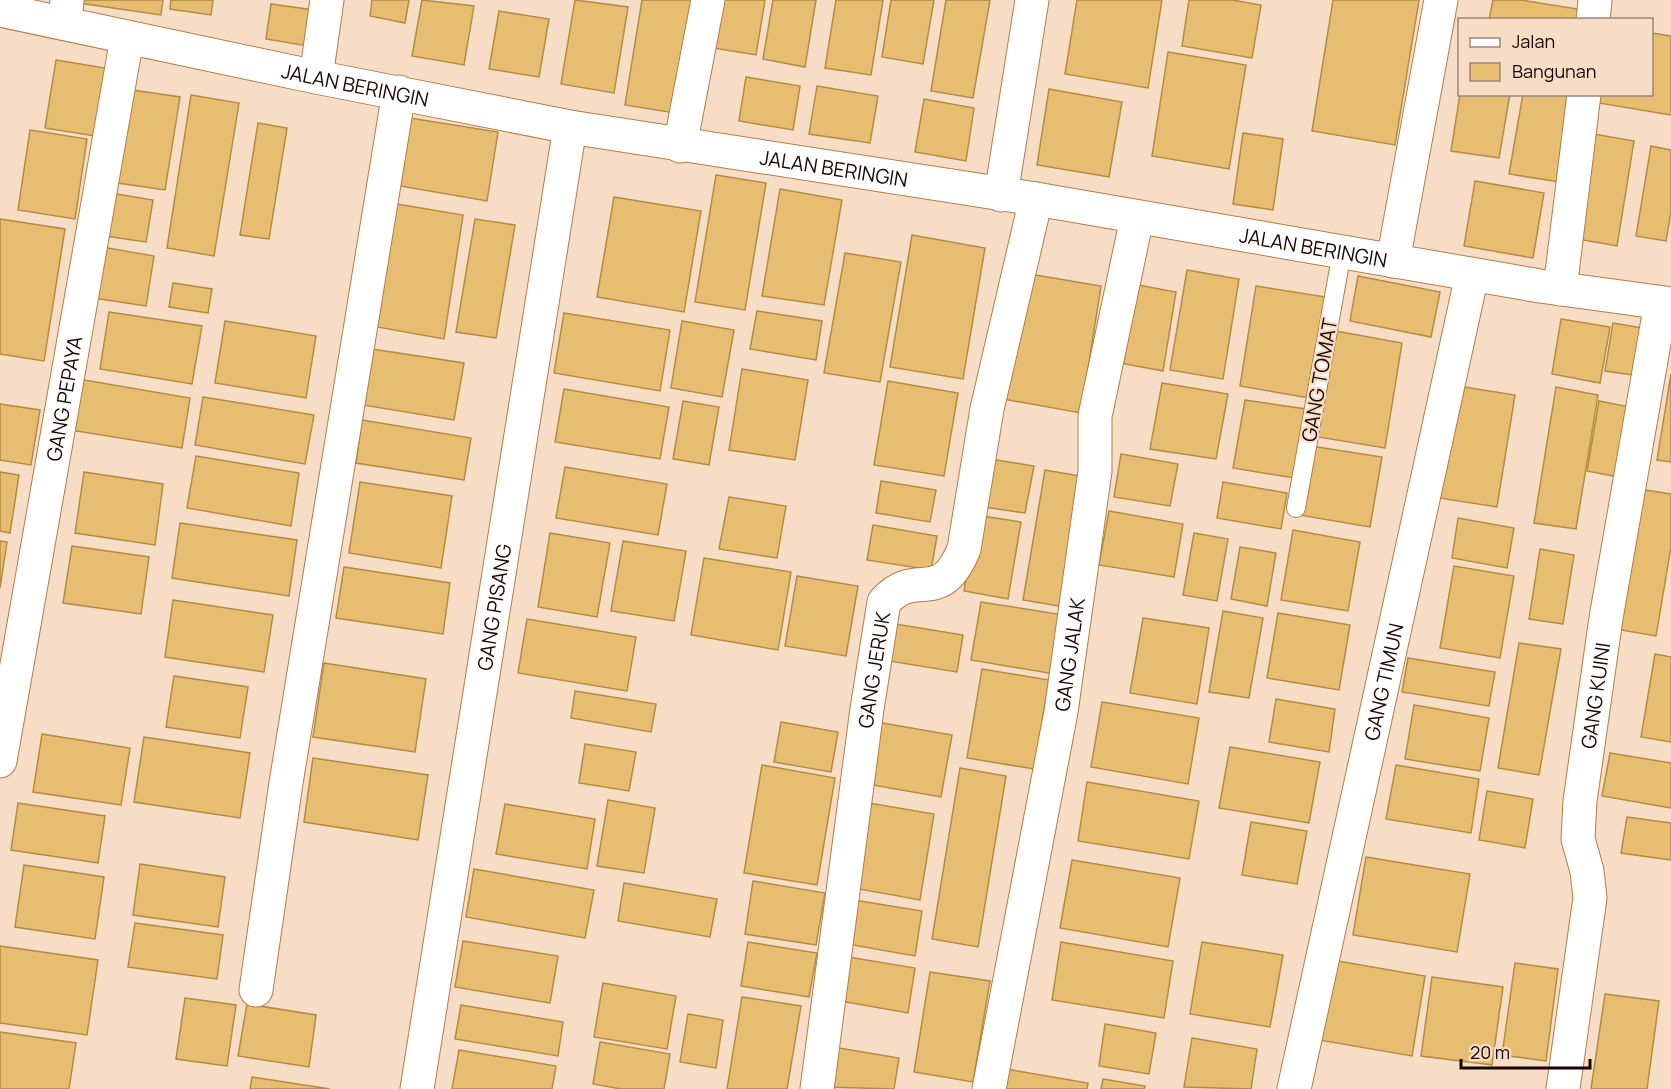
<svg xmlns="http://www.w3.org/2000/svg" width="1671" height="1089" font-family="Manrope,sans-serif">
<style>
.building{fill:#e7bd72;stroke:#b48c41;stroke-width:1.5}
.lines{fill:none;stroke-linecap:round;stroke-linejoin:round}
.lane-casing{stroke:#b97b44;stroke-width:20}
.street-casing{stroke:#b97b44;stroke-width:35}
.secondary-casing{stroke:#b97b44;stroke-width:35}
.lane{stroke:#fff;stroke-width:18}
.street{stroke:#fff;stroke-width:33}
.secondary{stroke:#fff;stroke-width:33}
.labels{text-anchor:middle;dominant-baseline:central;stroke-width:4.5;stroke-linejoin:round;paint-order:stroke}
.street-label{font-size:20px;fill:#1b0500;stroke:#f7dcc6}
</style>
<rect width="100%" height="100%" fill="#f7dcc6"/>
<g class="building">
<path d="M72 0H163L161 15 72 2Z"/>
<path d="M171 0H213L211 15 170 9Z"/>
<path d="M372 0H409L405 23 370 16Z"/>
<path d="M422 0 474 6 464 65 412 56Z"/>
<path d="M575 0 628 7 614 93 561 84Z"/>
<path d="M642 0H694L675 113 625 105Z"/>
<path d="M721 0H765L756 55 713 48Z"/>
<path d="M773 0H816L805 67 763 59Z"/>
<path d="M836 0H883L871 75 825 68Z"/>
<path d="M891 0H934L923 64 882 57Z"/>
<path d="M946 0H990L973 98 931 91Z"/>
<path d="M1077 0H1162L1148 88 1065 74Z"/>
<path d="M1189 0H1232L1261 5 1252 58 1182 46Z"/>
<path d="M1333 0H1419L1395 145 1312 131Z"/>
<path d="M1493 0H1521L1590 11 1588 20H1489Z"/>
<path d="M271 4 314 10 308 46 266 39Z"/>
<path d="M499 11 549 19 539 77 489 69Z"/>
<path d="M1652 33 1671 36V115L1599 103 1601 94H1652Z"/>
<path d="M1168 52 1246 65 1229 169 1152 156Z"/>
<path d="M56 60 111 69 101 137 45 128Z"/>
<path d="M746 77 800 86 793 130 739 121Z"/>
<path d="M817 86 878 96 870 143 809 134Z"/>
<path d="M126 89 180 97 165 190 111 182Z"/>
<path d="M1049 89 1122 102 1109 177 1037 165Z"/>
<path d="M1460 94H1510L1499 158 1451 151Z"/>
<path d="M1523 94H1581L1566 183 1509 174Z"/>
<path d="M191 95 239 103 214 256 167 248Z"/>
<path d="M924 99 974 108 966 161 915 152Z"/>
<path d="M410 118 498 132 487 201 400 186Z"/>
<path d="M258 123 287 128 269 239 240 235Z"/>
<path d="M30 130 87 139 75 219 18 210Z"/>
<path d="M1243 133 1283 139 1273 210 1233 204Z"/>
<path d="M1594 134 1634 141 1617 246 1577 239Z"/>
<path d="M1651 146 1671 150V212L1666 241 1636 236Z"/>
<path d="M716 175 766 183 745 310 695 302Z"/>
<path d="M1475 181 1544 193 1533 258 1464 246Z"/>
<path d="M780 189 842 200 824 305 762 296Z"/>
<path d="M105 192 153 200 146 242 98 235Z"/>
<path d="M614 197 701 211 684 312 597 297Z"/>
<path d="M397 204 463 215 444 339 377 327Z"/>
<path d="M0 219 65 229 44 361 0 354Z"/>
<path d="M475 219 515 225 496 338 456 332Z"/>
<path d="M912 235 985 248 963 379 890 367Z"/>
<path d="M102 247 154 256 146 306 94 298Z"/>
<path d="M845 253 901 262 880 382 824 373Z"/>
<path d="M1187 270 1239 279 1223 379 1170 370Z"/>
<path d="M1024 273 1101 286 1081 413 1003 399Z"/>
<path d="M1358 276 1440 292 1431 337 1350 321Z"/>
<path d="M173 283 212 289 208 313 169 307Z"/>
<path d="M1133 284 1176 292 1163 371 1120 363Z"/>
<path d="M1256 286 1326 297 1309 398 1240 386Z"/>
<path d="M757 311 822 321 816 360 750 349Z"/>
<path d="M109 312 202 326 192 384 100 369Z"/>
<path d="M564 313 670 330 660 391 554 373Z"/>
<path d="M1561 319 1610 327 1600 383 1552 374Z"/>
<path d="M225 321 316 336 306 398 215 383Z"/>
<path d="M682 321 734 330 722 397 671 388Z"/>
<path d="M1613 323 1654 330 1646 377 1605 371Z"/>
<path d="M1336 331 1402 343 1385 448 1318 437Z"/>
<path d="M372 349 464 363 454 420 363 405Z"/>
<path d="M742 369 808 380 795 460 729 450Z"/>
<path d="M1671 374V462L1657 460Z"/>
<path d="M78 379 190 398 182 448 70 430Z"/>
<path d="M888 381 958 393 944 476 874 465Z"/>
<path d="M1162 383 1228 394 1216 459 1150 449Z"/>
<path d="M1458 386 1515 395 1497 507 1439 498Z"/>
<path d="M1556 387 1598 395 1576 529 1534 523Z"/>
<path d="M564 389 669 407 660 459 555 442Z"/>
<path d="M203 397 314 415 305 464 195 445Z"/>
<path d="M1245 400 1306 409 1294 478 1233 468Z"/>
<path d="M683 401 719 407 709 465 673 459Z"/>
<path d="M1599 401 1635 408 1624 478 1587 471Z"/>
<path d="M0 404 40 410 31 465 0 460Z"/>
<path d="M362 420 471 438 464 480 356 463Z"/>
<path d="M1311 446 1382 457 1370 527 1299 515Z"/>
<path d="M1121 454 1178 464 1170 506 1114 497Z"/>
<path d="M196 456 299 473 291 526 187 508Z"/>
<path d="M985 458 1034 466 1025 513 977 506Z"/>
<path d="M565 467 667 484 658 535 556 518Z"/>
<path d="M1045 470 1086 477 1064 607 1023 600Z"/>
<path d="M0 472 19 475 10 533 0 531Z"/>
<path d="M84 472 163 484 155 545 75 533Z"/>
<path d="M881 481 936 490 930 522 876 513Z"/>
<path d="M360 482 452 496 441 568 349 553Z"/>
<path d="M1223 482 1287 493 1281 529 1217 518Z"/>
<path d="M1633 488 1671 494V547L1656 636 1609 628Z"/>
<path d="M729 497 786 506 777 558 719 549Z"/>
<path d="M1109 511 1183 524 1174 577 1099 565Z"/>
<path d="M976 515 1021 522 1008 599 964 591Z"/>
<path d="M1458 518 1514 528 1507 568 1452 558Z"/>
<path d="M180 523 297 540 289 596 172 578Z"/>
<path d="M873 525 937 536 931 570 867 560Z"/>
<path d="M1293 530 1360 542 1348 611 1281 600Z"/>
<path d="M550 533 610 543 597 617 538 607Z"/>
<path d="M1194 533 1228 539 1217 601 1183 595Z"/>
<path d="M0 541 7 542 0 588Z"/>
<path d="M623 541 686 551 674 621 611 611Z"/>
<path d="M72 546 149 557 141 614 63 603Z"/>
<path d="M1240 547 1276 553 1267 606 1231 599Z"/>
<path d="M1540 549 1574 555 1563 624 1529 619Z"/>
<path d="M704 558 791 572 778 650 691 635Z"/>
<path d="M1454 566 1514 576 1500 658 1440 648Z"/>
<path d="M344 567 450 583 443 634 336 618Z"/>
<path d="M797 576 858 586 846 656 785 646Z"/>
<path d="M173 600 273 615 264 672 165 657Z"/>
<path d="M981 602 1064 615 1054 674 971 660Z"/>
<path d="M1223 611 1263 618 1249 698 1209 692Z"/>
<path d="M1278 613 1350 625 1339 690 1267 678Z"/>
<path d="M1143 618 1209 628 1197 704 1130 693Z"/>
<path d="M527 619 636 637 627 691 518 673Z"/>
<path d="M889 623 963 635 957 672 883 660Z"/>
<path d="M1519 643 1561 649 1539 775 1498 768Z"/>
<path d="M1655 654 1671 657V742L1641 737Z"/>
<path d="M1408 658 1495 672 1489 706 1402 692Z"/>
<path d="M324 663 426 679 415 752 313 737Z"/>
<path d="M982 669 1049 680 1034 769 967 758Z"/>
<path d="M174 676 248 687 240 738 166 727Z"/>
<path d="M575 691 656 704 651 732 571 718Z"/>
<path d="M1276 699 1335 709 1329 752 1269 742Z"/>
<path d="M1102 702 1199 718 1188 784 1091 767Z"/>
<path d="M1414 705 1489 718 1480 771 1405 759Z"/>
<path d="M871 721 952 735 941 797 861 783Z"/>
<path d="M781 722 838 732 831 772 774 762Z"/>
<path d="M42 734 130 748 121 805 33 792Z"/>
<path d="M144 737 250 753 240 818 134 802Z"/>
<path d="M585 744 636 752 629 791 579 783Z"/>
<path d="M1230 747 1320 762 1309 823 1219 808Z"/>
<path d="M1610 753 1671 763V808L1602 796Z"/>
<path d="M313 758 428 775 418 840 304 822Z"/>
<path d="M762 765 835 778 817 885 744 873Z"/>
<path d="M1396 765 1479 779 1471 833 1386 819Z"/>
<path d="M960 768 1006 776 978 947 932 939Z"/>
<path d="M1087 782 1199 801 1189 859 1078 841Z"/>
<path d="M1487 791 1533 799 1525 848 1479 840Z"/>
<path d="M608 800 655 808 644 873 597 866Z"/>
<path d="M863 802 934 814 920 900 848 887Z"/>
<path d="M18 803 105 816 98 863 11 850Z"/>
<path d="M505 804 595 819 587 869 496 854Z"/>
<path d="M1627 817 1671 823V860L1621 853Z"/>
<path d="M1251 822 1307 831 1297 884 1242 875Z"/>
<path d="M1366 857 1470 874 1457 952 1353 935Z"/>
<path d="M1072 860 1180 878 1168 947 1060 928Z"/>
<path d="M140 864 225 877 218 927 133 915Z"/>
<path d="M24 865 104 877 95 939 15 927Z"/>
<path d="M474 869 594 890 585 938 466 917Z"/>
<path d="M753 881 825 893 816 945 745 934Z"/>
<path d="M624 883 717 899 710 937 618 921Z"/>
<path d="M854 900 922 911 915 956 847 944Z"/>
<path d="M135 923 223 935 217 979 128 967Z"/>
<path d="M463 941 558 956 550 1003 455 987Z"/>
<path d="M748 942 817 953 809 997 741 986Z"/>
<path d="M1061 942 1173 961 1164 1018 1052 1000Z"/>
<path d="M1202 942 1283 955 1270 1027 1190 1014Z"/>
<path d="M0 946 98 960 87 1035 0 1023Z"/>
<path d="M848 957 915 968 908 1013 840 1001Z"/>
<path d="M1326 959 1425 976 1412 1056 1313 1039Z"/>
<path d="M1515 963 1558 969 1546 1061 1502 1055Z"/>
<path d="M930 972 990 981 973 1082 914 1072Z"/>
<path d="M1432 977 1503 987 1492 1065 1421 1056Z"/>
<path d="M603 983 676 996 667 1049 594 1037Z"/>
<path d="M1605 994 1659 1001 1647 1089H1591Z"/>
<path d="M742 997 801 1006 787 1089H727Z"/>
<path d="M185 998 236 1005 227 1066 176 1059Z"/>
<path d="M247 1004 316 1015 309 1067 238 1056Z"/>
<path d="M461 1005 563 1022 558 1056 455 1039Z"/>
<path d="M688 1014 723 1020 716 1068 680 1062Z"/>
<path d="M1105 1024 1156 1033 1149 1074 1099 1066Z"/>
<path d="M0 1032 76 1043 69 1089H0Z"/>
<path d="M1192 1038 1257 1049 1251 1089 1184 1087Z"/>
<path d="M600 1042 670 1054 664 1089H621L593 1084Z"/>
<path d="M833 1047 899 1058 894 1089 825 1087Z"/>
<path d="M459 1050 556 1066 552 1089H452Z"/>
<path d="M1006 1069 1088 1083 1087 1089H1002Z"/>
<path d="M252 1077 330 1089H250Z"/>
<path d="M1103 1079 1145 1086 1144 1089H1101Z"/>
</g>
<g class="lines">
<defs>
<path id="lane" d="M1296 508 1342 252"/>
<g id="street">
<path d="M1593 20 1595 1"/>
<path d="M65 22 67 0"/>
<path d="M316 77 327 0"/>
<path d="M680 146 708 0"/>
<path d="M1001 195 1032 0"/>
<path d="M1393 261 1441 0"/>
<path d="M1560 289 1584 94"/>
<path id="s1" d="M0 761 127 38"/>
<path d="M256 990 286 783 399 92"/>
<path id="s2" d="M417 1089 570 127"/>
<path id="s3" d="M817 1089 867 709 884 602C917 565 939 609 964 549L987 409 1036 199"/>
<path id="s4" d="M989 1089 1061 712 1095 471V416L1137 218"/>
<path id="s5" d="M1294 1089 1472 275"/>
<path id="s6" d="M1563 1089 1590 898 1587 871 1578 839 1580 801 1606 618 1661 303"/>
</g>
<g id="secondary">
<path id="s7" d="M0 10 316 77 570 127 1036 199 1540 286 1671 304"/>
</g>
</defs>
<use href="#lane" class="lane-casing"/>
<use href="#street" class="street-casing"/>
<use href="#secondary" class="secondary-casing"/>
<use href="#lane" class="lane"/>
<use href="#street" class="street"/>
<use href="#secondary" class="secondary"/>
</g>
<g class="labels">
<g class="street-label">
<text stroke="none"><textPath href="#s7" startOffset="363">JALAN BERINGIN</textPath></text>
<text stroke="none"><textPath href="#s7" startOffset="849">JALAN BERINGIN</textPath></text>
<text stroke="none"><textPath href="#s7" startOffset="1335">JALAN BERINGIN</textPath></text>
<text transform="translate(1319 380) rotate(-80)">GANG TOMAT</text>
<text stroke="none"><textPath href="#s1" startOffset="368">GANG PEPAYA</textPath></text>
<text stroke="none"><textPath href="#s2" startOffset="488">GANG PISANG</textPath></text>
<text stroke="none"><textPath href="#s4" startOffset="442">GANG JALAK</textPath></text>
<text stroke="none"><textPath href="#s3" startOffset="423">GANG JERUK</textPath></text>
<text stroke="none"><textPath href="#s5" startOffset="417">GANG TIMUN</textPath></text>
<text stroke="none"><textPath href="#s6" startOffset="398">GANG KUINI</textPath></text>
</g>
</g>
<rect x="1458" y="18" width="195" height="78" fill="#f7dcc6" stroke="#9f8677" stroke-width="1.5"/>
<rect x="1470" y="38" width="30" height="9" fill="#ffffff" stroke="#9f8677" stroke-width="1.5"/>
<text x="1512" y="48" font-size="18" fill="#1b0500">Jalan</text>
<rect x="1470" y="63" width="30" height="18" fill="#e7bd72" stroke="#9f8677" stroke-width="1.5"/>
<text x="1512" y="78" font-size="18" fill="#1b0500">Bangunan</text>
<path d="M1461 1059v9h129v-9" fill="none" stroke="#1b0500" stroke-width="3"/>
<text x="1470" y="1059" font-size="18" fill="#1b0500" stroke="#f7dcc6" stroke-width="4.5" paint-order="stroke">20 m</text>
</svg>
